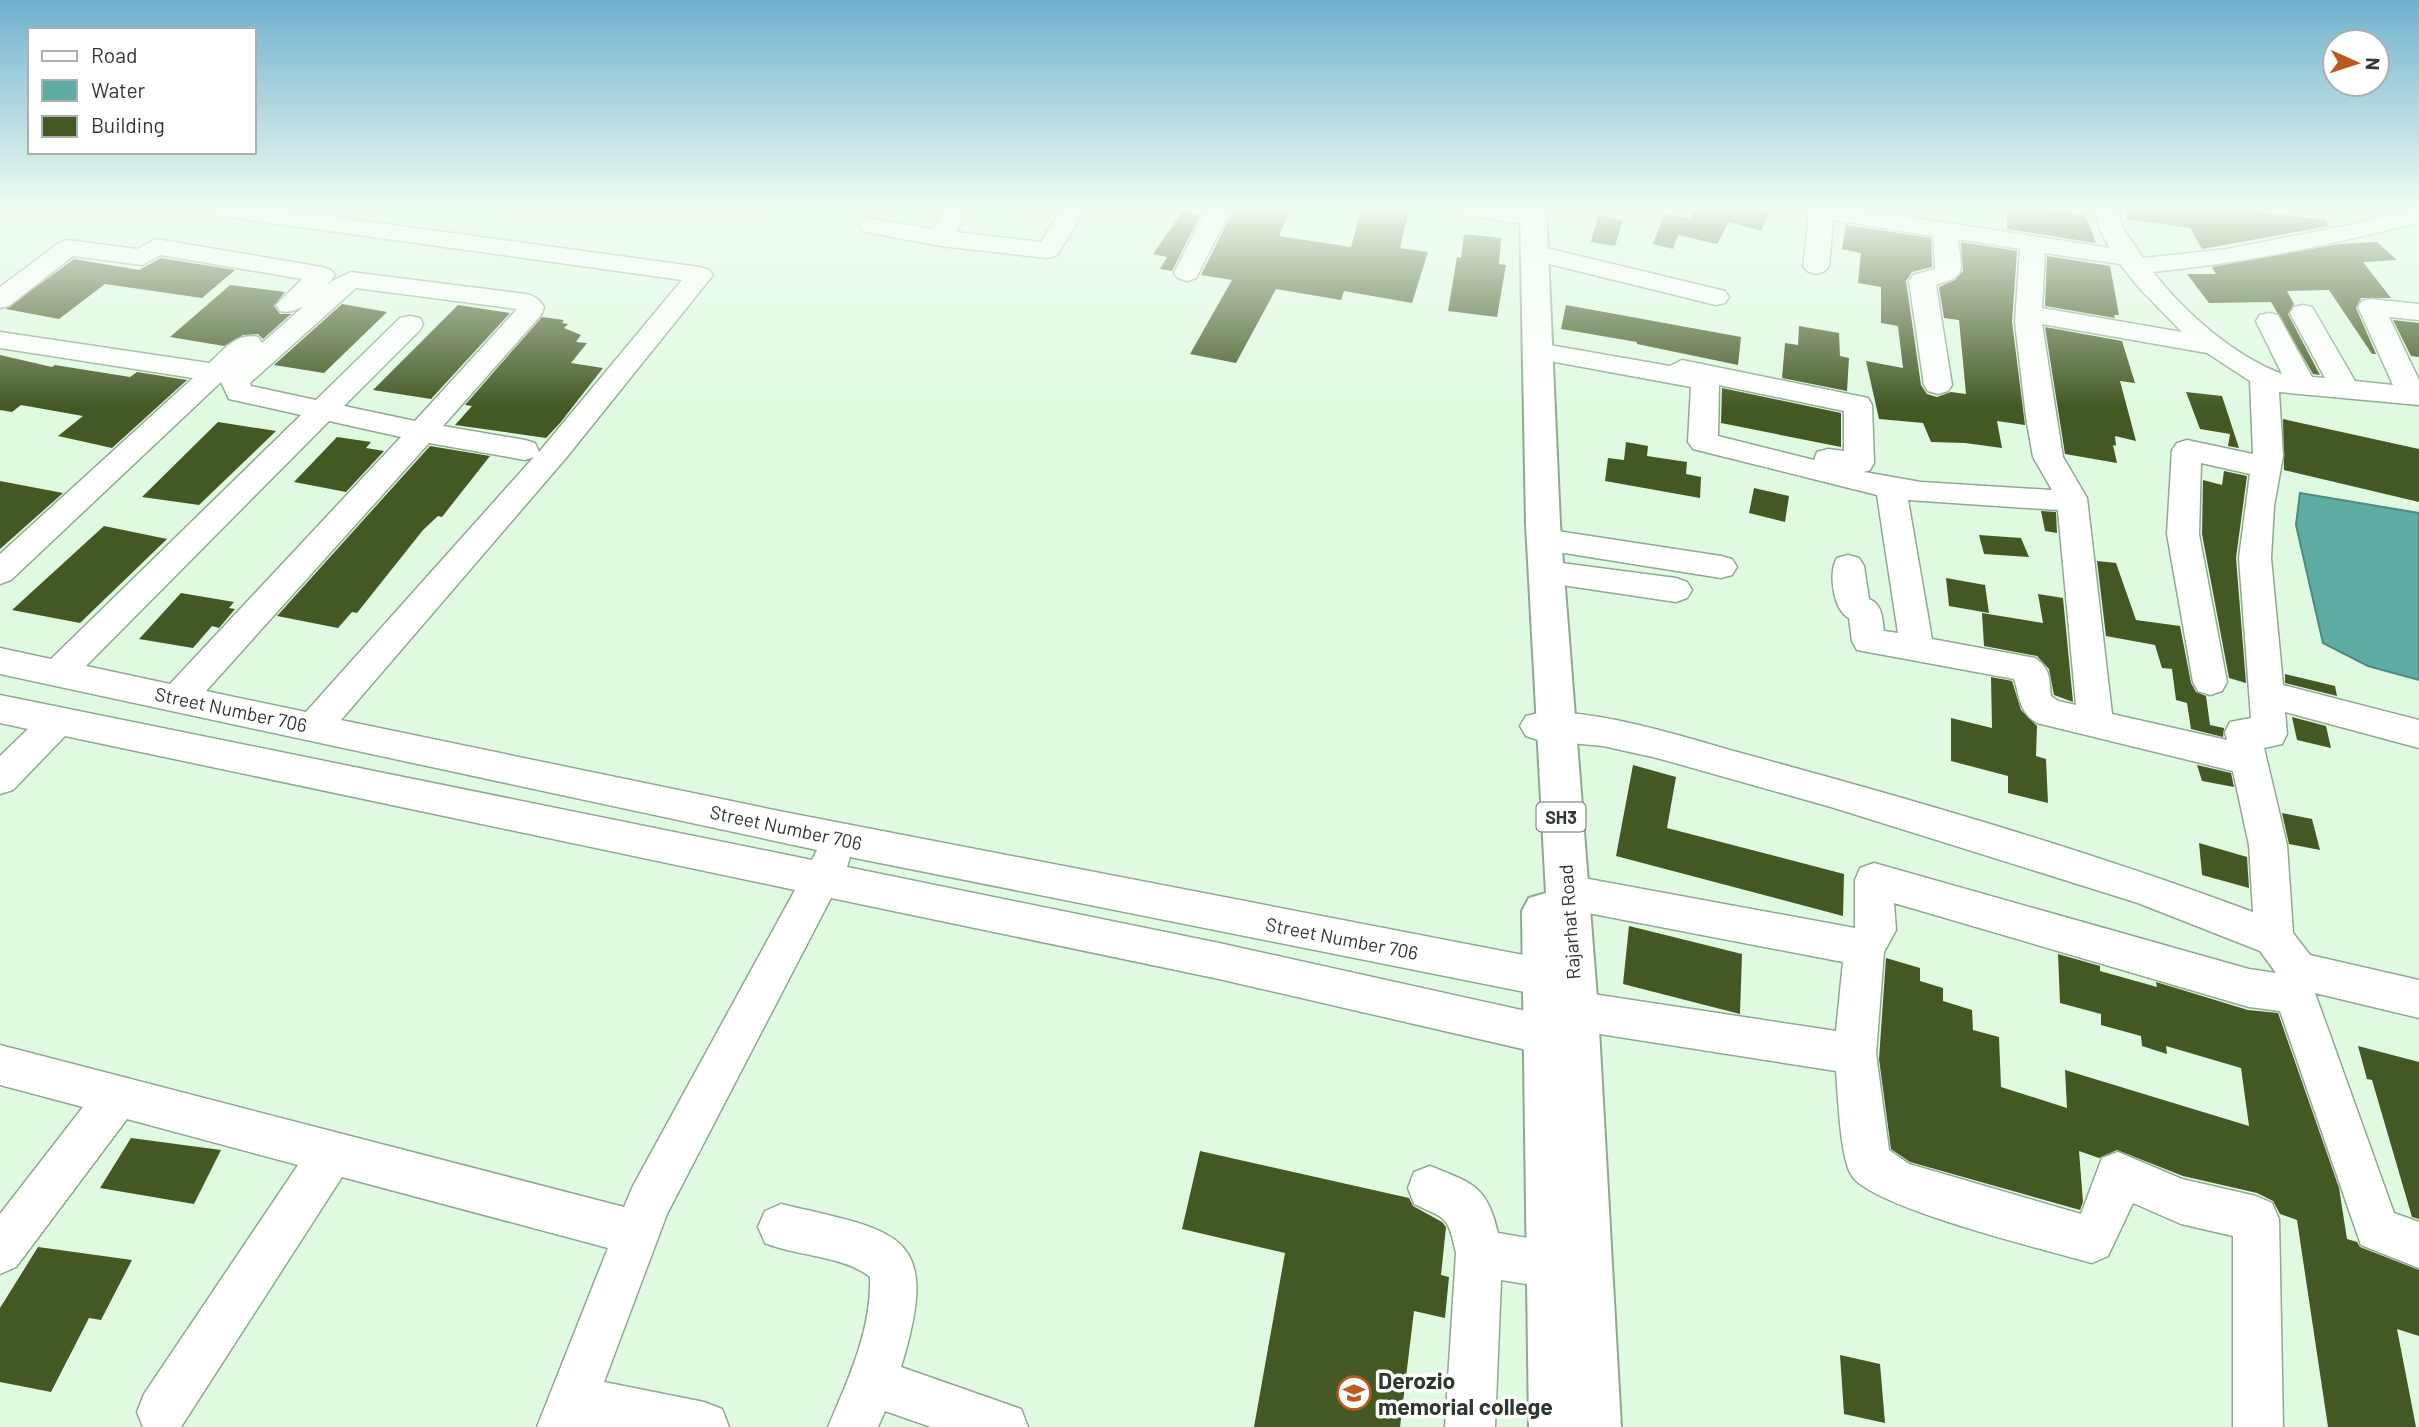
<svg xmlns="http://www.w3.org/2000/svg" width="2419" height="1427" font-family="Barlow,sans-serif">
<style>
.water{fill:#5dada5;stroke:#4f8a82;stroke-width:2}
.building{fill:#445824}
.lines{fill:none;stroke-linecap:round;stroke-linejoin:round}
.minor-casing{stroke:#90a891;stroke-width:3}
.major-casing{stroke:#90a891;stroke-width:4}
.minor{fill:#fff;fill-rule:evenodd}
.major{fill:#fff;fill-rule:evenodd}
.labels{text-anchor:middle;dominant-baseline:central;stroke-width:7;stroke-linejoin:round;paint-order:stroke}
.shield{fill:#fff;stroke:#6d746d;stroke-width:2}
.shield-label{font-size:18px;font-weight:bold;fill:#2f392f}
.street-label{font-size:19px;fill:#2f392f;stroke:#fff}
.near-poi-label{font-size:23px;font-weight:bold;fill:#2f392f;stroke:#fff;text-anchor:start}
</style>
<rect width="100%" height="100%" fill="#e0fae1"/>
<path class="water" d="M2300 493 2419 513V680L2368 666 2323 643 2296 525Z"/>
<g class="building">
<path d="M1235 207H1291L1279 236 1351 247 1362 207H1410L1400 248 1428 252 1412 303 1344 291 1341 300 1276 289 1236 363 1190 354 1232 280 1201 275Z"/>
<path d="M1696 207H1744L1769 213 1761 231 1729 222 1717 244 1678 235 1673 249 1653 244 1665 213 1691 219Z"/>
<path d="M2007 207 2085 214 2096 243 2007 229Z"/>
<path d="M2127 207H2221L2326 220 2329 226 2202 249 2190 228 2126 219Z"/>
<path d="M1183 211 1201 214 1172 271 1160 269 1167 257 1153 254Z"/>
<path d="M1598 215 1623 220 1615 246 1591 242Z"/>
<path d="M1846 225 1931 238 1932 267 1912 272 1906 281 1921 385 1927 394 1937 397 1951 392 1966 394 1959 320 1944 318 1939 287 1955 280 1963 271 1961 242 2017 251 2012 322 2025 425 1997 421 2002 448 1965 443 1931 442 1923 423 1879 419 1866 361 1903 368 1898 326 1881 323V287L1858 283 1861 253 1842 249Z"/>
<path d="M1464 234 1501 238 1499 264 1506 265 1497 317 1448 311 1457 257 1461 258Z"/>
<path d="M2377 242 2397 260 2363 262 2391 298H2361L2356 308 2376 354H2372L2329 290 2287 291 2294 304 2288 314 2320 375 2313 374 2271 302 2209 303 2187 274H2216L2212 267 2339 244Z"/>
<path d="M2047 256 2110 266 2119 315H2114L2115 318 2045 306Z"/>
<path d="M161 258 235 270 202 298 105 284 59 319 6 309 74 259 139 270Z"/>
<path d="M230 285 285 292 274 306 280 314H291L263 339 258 334 243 335 224 346 170 337Z"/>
<path d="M342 304 387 312 324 373 274 365Z"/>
<path d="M458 305 510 313 431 399 373 390Z"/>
<path d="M1566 305 1741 337 1738 365 1637 344V342L1561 329Z"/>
<path d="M542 317 564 320 562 323 568 324 564 328 581 335 576 342 587 343 571 363 603 368 560 423 546 438 455 425 472 406 465 405Z"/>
<path d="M2393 320 2419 323V357L2411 356Z"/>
<path d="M1799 326 1839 333 1840 356 1849 358 1847 391 1782 378 1785 343 1798 345Z"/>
<path d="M2045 327 2122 341 2135 383 2120 381 2136 441 2115 436 2116 446 2113 445 2117 463 2065 454Z"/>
<path d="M0 355 52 367 55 365 130 377 137 372 187 380 112 448 58 436 83 416 21 405 12 412 0 410Z"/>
<path d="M1722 388 1841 413V447L1721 423Z"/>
<path d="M2186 392 2222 396 2239 448 2228 446 2230 434 2200 429Z"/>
<path d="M2283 419 2419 449V502L2284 470Z"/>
<path d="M218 422 276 431 199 505 142 497Z"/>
<path d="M337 437 371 442 366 448 384 451 346 492 294 482Z"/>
<path d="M1626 442 1648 446 1647 456 1687 462 1686 474 1701 477 1700 498 1605 481 1608 458 1624 460Z"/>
<path d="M430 446 490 456 442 517 438 516 423 530 357 613 352 612 338 628 277 616Z"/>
<path d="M2224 471 2247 476 2236 558 2246 683 2229 678 2202 534 2203 480 2222 485Z"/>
<path d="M0 481 63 493 0 549Z"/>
<path d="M1754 488 1789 496 1785 522 1749 513Z"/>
<path d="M2041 511 2056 512 2057 533 2045 531Z"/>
<path d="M104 526 167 539 80 623 12 610Z"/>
<path d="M1979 535 2021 538 2029 557 1984 554Z"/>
<path d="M2097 561 2116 563 2136 620 2180 626 2191 683 2196 692 2206 696 2210 725 2224 728 2223 737 2191 729 2187 703 2176 700 2172 669 2162 668 2155 645 2106 636Z"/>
<path d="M1946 578 1985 585 1989 613 1949 606Z"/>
<path d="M181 593 234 602 229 608 235 609 219 628 212 626 193 648 139 639Z"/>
<path d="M2038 594 2063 598 2073 702 2054 695 2049 669 2037 656 1984 646 1982 613 2043 623Z"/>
<path d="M2285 674 2335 686 2337 696 2285 683Z"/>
<path d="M1991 677 2012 681 2021 710 2037 726 2036 756 2046 759 2048 803 2008 793V776L1951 761V718L1992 728Z"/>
<path d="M2292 717 2326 726 2331 748 2297 740Z"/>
<path d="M1633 765 1676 777 1667 828 1844 874 1843 916 1616 856Z"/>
<path d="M2197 765 2231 773 2234 787 2202 781Z"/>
<path d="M2282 813 2312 819 2320 850 2289 844Z"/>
<path d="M2199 843 2247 857 2249 888 2202 875Z"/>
<path d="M1629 926 1742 954 1740 1014 1623 984Z"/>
<path d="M2058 954 2100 966V971L2157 987 2156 982 2248 1010 2278 1013 2339 1188 2347 1239 2357 1242 2360 1247 2419 1270V1336L2397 1329 2416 1427H2328L2297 1220 2280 1214 2273 1201 2257 1193 2183 1176 2117 1150 2099 1158 2079 1151 2083 1202 2080 1210 1910 1162 1891 1149 1879 1059 1886 958 1920 968V981L1943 988V1001L1972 1010 1973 1030 1999 1037 2001 1087 2067 1108 2065 1070 2249 1126 2241 1068 2166 1046 2167 1054 2142 1046 2141 1036 2101 1025V1014L2060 1003Z"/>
<path d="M2358 1046 2419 1062V1219L2412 1217 2372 1080 2367 1079Z"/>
<path d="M131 1138 221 1150 194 1204 100 1188Z"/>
<path d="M1200 1151 1409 1198 1413 1206 1442 1222 1446 1227 1441 1275 1449 1277 1445 1318 1414 1311 1400 1427H1254L1285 1253 1182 1229Z"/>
<path d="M38 1247 132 1260 101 1320 89 1318 51 1392 0 1382V1308Z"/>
<path d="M1840 1355 1880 1364 1885 1423 1844 1414Z"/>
</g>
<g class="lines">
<defs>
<g id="minor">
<path d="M196 207H261L700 267 709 270 713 275 566 458 341 720 784 812 1570 964 1584 970 1590 983 1586 993 1836 1031 1843 962 1567 909 1553 904 1548 892 1553 880 1567 875 1855 928V880L1860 868 1874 863 2249 969 2276 973 2260 951 2138 903 1831 807 1657 758 1603 746 1538 740 1526 736 1520 726 1526 716C1572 701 1688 738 1737 752 1911 799 2084 849 2253 912L2249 845 2233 771 2037 723C2018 711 2020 696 2014 679L1857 650 1852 641 1849 618C1833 610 1828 572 1837 558L1848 555 1859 558 1864 566 1869 599C1883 605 1882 618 1884 631L1898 633 1877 495 1693 449 1688 442 1691 387 1528 357 1524 351 1528 345 1538 343 1670 366 1682 360 1868 398 1872 405 1874 463 1870 470 1864 472 1921 482 2052 490 2033 457 2026 417 2015 322 2020 249 1958 239C1961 271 1969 275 1936 285L1952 385 1948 391 1938 394 1928 391 1924 385 1909 281 1913 275 1935 269 1933 236 1833 220 1829 266 1825 271 1816 274 1807 271 1803 266 1809 216 1787 212 1784 207H1844L2110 248 2100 230 2093 207H2117L2124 230 2143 258 2228 249 2349 225 2419 207V222C2331 245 2244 263 2153 272 2186 314 2233 355 2282 374L2256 321 2260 315 2269 313 2278 315 2312 377 2325 378 2290 313 2294 307 2303 305 2312 307 2355 381 2393 385 2358 307 2362 301 2371 299 2419 304V320L2389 317 2419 380V405L2279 392 2283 456 2274 506 2271 558 2283 685 2419 720V748L2285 712 2287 734 2282 744 2264 748 2287 845 2293 933 2310 955 2419 980V1018L2315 993 2394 1213 2419 1222V1268L2361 1245 2280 1011 2249 1007 1894 903 1896 930 1884 952 1876 1054 1889 1150 1909 1164 2081 1214 2102 1158 2118 1152 2182 1179 2256 1196 2272 1203 2279 1219 2283 1427H2233V1236L2181 1224 2133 1203 2108 1256 2092 1263C2047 1250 1873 1208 1852 1176 1840 1159 1838 1094 1836 1071L1587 1032 1591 1040 1585 1054 1570 1060 1219 979 831 898 667 1214 604 1382 704 1402 722 1409 729 1427H537L608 1248 342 1177 181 1427H143L137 1412 144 1394 298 1165 127 1119 16 1267 0 1274V1214L83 1107 0 1085V1045L624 1207 633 1186 795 890 65 736 13 790 0 794V756L28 729 0 723V695L812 860 817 850 0 674V648L51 659 301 415 229 399 221 382 11 580 0 584V554L193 378 0 348V332L209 363C224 350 236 332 258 337L262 343 332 281 351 272 526 294C535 296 539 299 544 307L541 315 443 426 525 440 535 443 539 452 682 280 208 214 199 212ZM2045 253 2120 264 2140 289 2182 332 2042 308ZM356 288 517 309 415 421 344 406 420 330 423 324 420 318 410 316 400 318 316 400 251 386 250 383ZM2042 324 2207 353 2250 381 2253 454 2187 440 2177 443 2172 450 2167 534 2193 682 2198 691 2210 695 2222 691 2227 682 2199 534 2201 463 2250 474 2239 558 2251 718 2230 722 2225 732 2227 740 2112 714 2087 498 2063 457ZM1719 385 1844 411V451L1828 449 1817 452 1814 460 1718 436ZM329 421 401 437 170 684 86 666ZM429 443 525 460 534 457 306 712 206 691ZM1908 500 2058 510 2076 705 2058 701 2051 696C2049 678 2051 669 2035 658L1932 639ZM850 857 1560 999 1554 1011 1557 1018 1219 943 847 867Z"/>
<path d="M945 207H969L956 232 1041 242 1063 207H1087L1057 255 1048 258 941 246 872 233 863 231 860 226 863 221 872 219 933 229Z"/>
<path d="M1208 207H1232L1196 278 1187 281 1178 278 1174 273Z"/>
<path d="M1446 207H1505L1525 211 1528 216 1525 221 1516 223 1458 214 1449 212Z"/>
<path d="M156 239 322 267 331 270 335 275C323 292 301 316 280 311L276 305 302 279 161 255 142 265 73 256 9 306 0 308V287L59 243 68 240 137 249Z"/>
<path d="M1534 245 1725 291 1729 297 1725 303 1716 305 1525 258 1521 253 1525 248Z"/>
<path d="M1544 529 1721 556 1732 559 1737 567 1732 575 1721 578 1533 548 1528 540 1533 532Z"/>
<path d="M1546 561 1676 578 1687 582 1692 590 1687 598 1676 602 1535 581 1530 573 1535 565Z"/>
<path d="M1430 1166C1472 1183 1487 1185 1498 1233L1552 1242 1568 1249 1575 1265 1568 1281 1552 1288 1501 1280 1495 1427H1445L1456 1253C1448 1216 1447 1219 1414 1204L1408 1188 1414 1172Z"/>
<path d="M781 1204C898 1232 943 1230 901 1367L1021 1409 1028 1427H931L885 1411 878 1427H828C848 1380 872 1329 870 1277 845 1256 796 1256 765 1243L758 1227 765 1211Z"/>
</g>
<path id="major" d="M1520 207H1546L1560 524 1598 1011 1621 1427H1529L1522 911 1529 898 1546 893 1526 524Z"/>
</defs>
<use href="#minor" class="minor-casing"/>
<use href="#major" class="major-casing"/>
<use href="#minor" class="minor"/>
<use href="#major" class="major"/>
</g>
<linearGradient id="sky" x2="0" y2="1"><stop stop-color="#70b1cd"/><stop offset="0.51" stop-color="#f1fdf2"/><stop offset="1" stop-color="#f1fdf2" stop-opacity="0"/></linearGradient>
<rect width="2419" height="407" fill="url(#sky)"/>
<defs>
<symbol id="university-ring" viewBox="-11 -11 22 22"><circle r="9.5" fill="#fff" stroke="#bc5a1f" stroke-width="1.5"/><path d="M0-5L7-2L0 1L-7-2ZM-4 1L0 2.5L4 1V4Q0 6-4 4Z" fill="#bc5a1f"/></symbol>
</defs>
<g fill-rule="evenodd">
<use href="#university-ring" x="1335" y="1374" width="38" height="38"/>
</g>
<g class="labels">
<rect class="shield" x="1536.5" y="802.5" width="49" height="29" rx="5"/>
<g class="shield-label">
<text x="1561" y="817">SH3</text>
</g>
<g class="street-label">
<text transform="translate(231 709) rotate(12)">Street Number 706</text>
<text transform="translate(786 827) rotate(12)">Street Number 706</text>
<text transform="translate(1569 922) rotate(-94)">Rajarhat Road</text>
<text transform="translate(1342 938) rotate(11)">Street Number 706</text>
</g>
<g class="near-poi-label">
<text x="1378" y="1380">Derozio<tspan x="1378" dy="26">memorial college</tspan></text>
</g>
</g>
<rect x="28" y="28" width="228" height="126" fill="#ffffff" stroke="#acb0ac" stroke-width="2"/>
<rect x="42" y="51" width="35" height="10" fill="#ffffff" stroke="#acb0ac" stroke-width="2"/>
<text x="91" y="63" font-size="21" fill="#2f392f">Road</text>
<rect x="42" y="80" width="35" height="21" fill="#5dada5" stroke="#acb0ac" stroke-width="2"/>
<text x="91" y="98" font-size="21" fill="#2f392f">Water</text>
<rect x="42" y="116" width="35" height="21" fill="#445824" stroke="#acb0ac" stroke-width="2"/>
<text x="91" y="133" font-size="21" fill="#2f392f">Building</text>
<g transform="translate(2356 63) rotate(93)"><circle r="33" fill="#ffffff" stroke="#acb0ac" stroke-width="2"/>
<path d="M0-5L12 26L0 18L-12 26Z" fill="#bc5a1f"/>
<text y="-10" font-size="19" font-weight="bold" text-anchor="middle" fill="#2f392f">N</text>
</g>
</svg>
